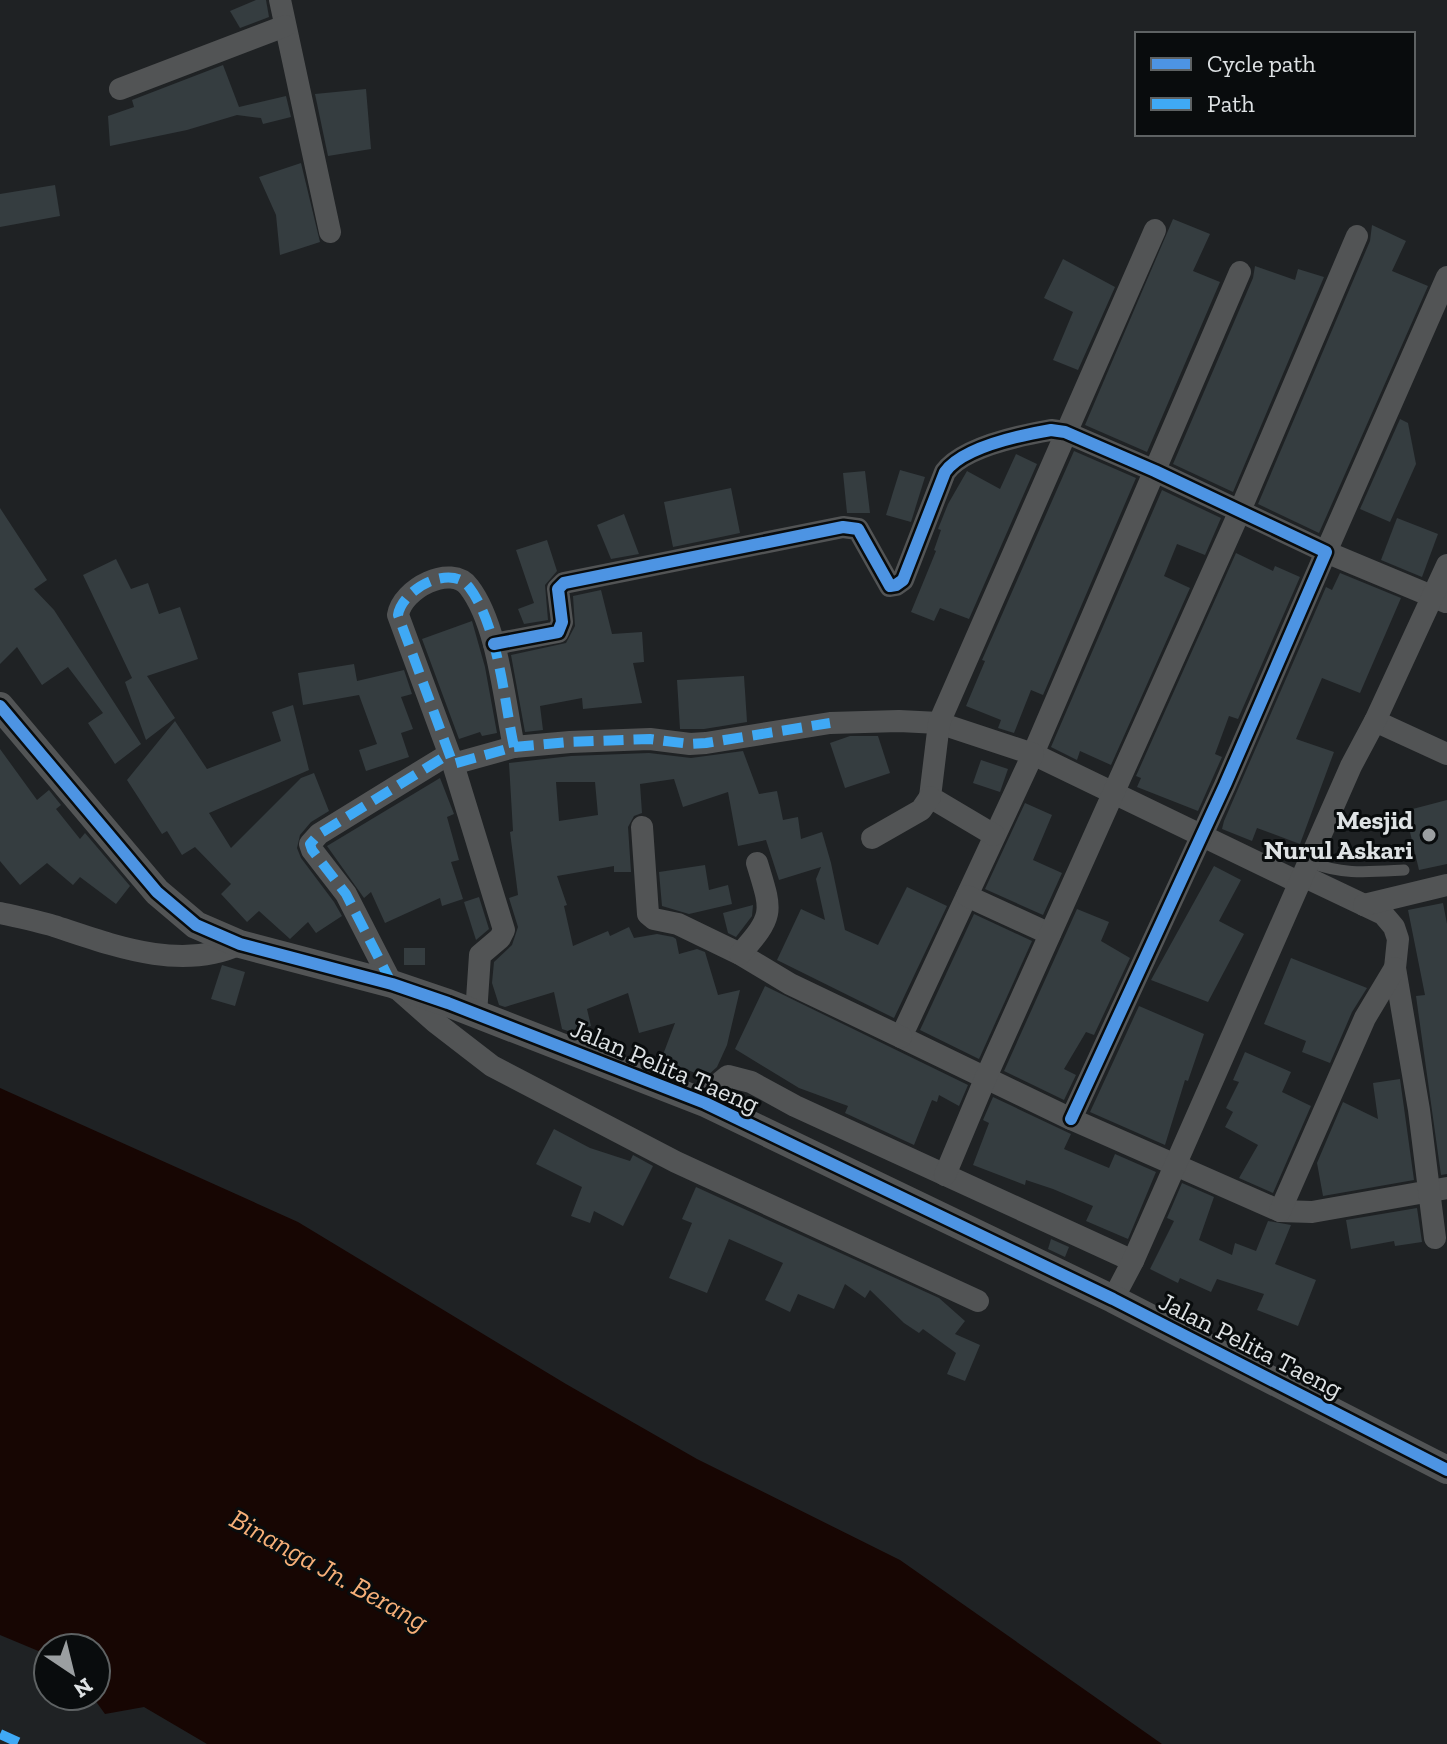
<svg xmlns="http://www.w3.org/2000/svg" width="1447" height="1744" font-family="'Zilla Slab',serif">
<style>
.water{fill:#170603}
.building{fill:#353d40;fill-rule:evenodd}
.lines{fill:none;stroke-linecap:round;stroke-linejoin:round}
.service{stroke:#525455;stroke-width:11}
.minor{stroke:#525455;stroke-width:22}
.tertiary{stroke:#525455;stroke-width:28}
.quiet{stroke:#3fa9f5;stroke-width:10;stroke-dasharray:20 10;stroke-linecap:butt}
.cycleway-casing{stroke:#090c0d;stroke-width:17}
.cycleway{stroke:#4d94e3;stroke-width:12}
.poi-dot{fill:#9b9fa1;stroke:#090c0d;stroke-width:3}
.labels{text-anchor:middle;dominant-baseline:central;stroke-width:6;stroke-linejoin:round;paint-order:stroke}
.poi-label{font-size:26px;font-weight:bold;fill:#dee2e4;stroke:#090c0d;text-anchor:end}
.street-label{font-size:26px;fill:#dee2e4;stroke:#090c0d}
.water-label{font-size:28px;font-style:italic;fill:#f6af78;stroke:#090c0d}
</style>
<rect width="100%" height="100%" fill="#1f2224"/>
<path class="water" d="M0 1088 298 1222 566 1384 697 1459 900 1560 1162 1744H207L144 1707 105 1714 92 1696H96V1648H48V1655L0 1635Z"/>
<g class="building">
<path d="M256 0H266L269 17 240 28 230 11Z"/>
<path d="M223 65 239 107 286 96 291 117 263 124 261 118 237 115 187 130 110 146 108 116 134 107 132 100Z"/>
<path d="M366 89 371 149 328 156 315 94Z"/>
<path d="M301 163 320 242 280 255 276 215 259 177Z"/>
<path d="M55 185 60 216 0 227V194Z"/>
<path d="M1173 219 1210 234 1193 271 1220 282 1147 452 1085 425Z"/>
<path d="M1372 225 1406 241 1392 271 1428 286 1319 533 1258 504 1370 241Z"/>
<path d="M1063 259 1115 287 1078 370 1053 360 1073 312 1044 298Z"/>
<path d="M1255 266 1295 280 1298 269 1324 277 1233 492 1173 464 1253 278Z"/>
<path d="M1400 419 1408 423 1416 464 1390 522 1360 509Z"/>
<path d="M1074 451 1136 478 1043 695 1031 690 1014 733 998 728 1001 720 966 706 985 661 982 660Z"/>
<path d="M1016 454 1037 464 969 619 940 608 934 621 911 612 936 551 934 550 941 530 938 529 948 504 967 471 1000 489Z"/>
<path d="M900 470 925 477 911 522 886 515Z"/>
<path d="M865 471 870 513H847L843 473Z"/>
<path d="M731 488 740 533 673 547 664 502Z"/>
<path d="M1162 490 1221 518 1205 555 1177 544 1164 576 1190 588 1111 765 1080 751 1077 760 1051 747Z"/>
<path d="M0 508 47 580 34 589 54 610 141 744 115 764 88 723 103 713 68 667 42 685 17 647 0 664Z"/>
<path d="M624 514 639 554 611 559 597 525Z"/>
<path d="M1397 518 1438 534 1422 577 1381 560Z"/>
<path d="M547 540 557 571 545 585 548 620 524 624 518 609 534 603 516 550Z"/>
<path d="M1236 553 1273 571 1275 566 1300 577 1238 719 1229 716 1215 754 1222 757 1198 811 1137 787 1141 778 1136 776Z"/>
<path d="M116 559 131 589 148 583 159 614 180 607 198 659 147 676 175 718 146 740 125 682 132 678 83 575Z"/>
<path d="M1340 573 1401 598 1360 693 1322 678 1296 739 1334 752 1300 844 1257 828 1252 841 1222 829 1224 821 1326 587 1332 590Z"/>
<path d="M601 590 612 634 642 632 644 662 633 663 642 703 583 709 582 698 540 706 543 730 525 732 511 655 566 643 575 626 573 596Z"/>
<path d="M472 621 485 667 497 733 482 736 480 732 459 739 422 639Z"/>
<path d="M354 664 357 681 404 670 412 694 401 697 413 729 401 733 409 757 366 771 359 750 377 744 359 695 303 705 298 673Z"/>
<path d="M744 676 747 722 704 729H680L677 680Z"/>
<path d="M293 705 309 770 209 813 231 848 301 778 314 773 329 811 311 822 300 835 297 848 301 858 334 902 342 916 316 933 308 922 290 939 259 911 247 922 221 894 231 884 195 847 182 855 167 831 162 834 127 780 175 721 207 769 281 741 272 712Z"/>
<path d="M850 736H878L890 773 845 788 830 743Z"/>
<path d="M0 749 37 800 49 790 61 805 56 809 80 839 85 833 130 886 116 904 80 877 73 885 47 863 20 885 0 861Z"/>
<path d="M743 751 759 794 777 791 783 820 798 817 801 839 822 832 831 863 845 930 878 945 907 887 947 906 894 1018 777 960 801 909 825 920 816 879 821 867 779 880 766 840 738 846 728 792 683 807 674 779 640 784 642 813 634 816 628 827 631 872H614V866L557 876 567 905 564 906 573 946 608 931 610 936 629 927 634 938 657 934 673 937 676 939 679 954 697 949 705 952 718 995 740 990 727 1045 717 1067 706 1077 661 1060 675 1023 639 1033 628 993 587 1009 591 1026 568 1031 562 1029 554 992 505 1007 499 1005 492 983 494 962 512 945 518 927 509 898 518 895 510 832 513 831 509 763 571 756 649 753 691 758ZM556 782H595L598 815 559 821Z"/>
<path d="M981 760 1008 769 1000 792 973 783Z"/>
<path d="M440 778 454 814 447 817 459 860 451 862 463 899 442 906 440 898 385 923 371 892 364 898 327 846Z"/>
<path d="M1447 800V864L1419 870 1405 811Z"/>
<path d="M1025 803 1052 815 1033 860 1062 873 1043 915 985 889Z"/>
<path d="M705 865 709 890 728 885 732 904 689 914 662 906 659 872Z"/>
<path d="M1214 866 1241 880 1219 921 1244 934 1208 1002 1151 980Z"/>
<path d="M479 897 489 929 476 940 464 902Z"/>
<path d="M1443 903 1447 924V1174L1441 1175 1416 996 1425 995 1408 910Z"/>
<path d="M753 905 752 916 736 937 728 933 723 913Z"/>
<path d="M1077 909 1109 922 1101 941 1130 958 1094 1035 1086 1032 1064 1069 1076 1075 1064 1100 1004 1071Z"/>
<path d="M974 914 1032 941 979 1059 920 1030Z"/>
<rect x="404" y="948" width="21" height="17"/>
<path d="M1291 958 1367 988 1352 1012 1330 1063 1302 1052 1306 1041 1264 1024Z"/>
<path d="M222 965 245 972 235 1006 211 999Z"/>
<path d="M765 986 968 1085 959 1106 939 1095 937 1102 932 1100 914 1145 845 1113 848 1106 799 1088 735 1049Z"/>
<path d="M1139 1006 1204 1034 1188 1081 1185 1080 1165 1145 1090 1112Z"/>
<path d="M1245 1052 1291 1072 1282 1092 1311 1106 1273 1193 1239 1178 1258 1145 1225 1127 1233 1112 1226 1108 1239 1082 1233 1080Z"/>
<path d="M1400 1079 1414 1180 1323 1196 1317 1163 1343 1102 1378 1119 1373 1083Z"/>
<path d="M993 1097 1071 1134 1064 1149 1109 1168 1115 1154 1156 1172 1128 1239 1086 1221 1093 1206 1053 1189 1026 1180 1025 1185 973 1165 989 1123 983 1120Z"/>
<path d="M554 1129 590 1148 630 1161 633 1155 653 1166 623 1226 594 1211 590 1223 571 1216 582 1187 536 1164Z"/>
<path d="M1182 1183 1214 1197 1199 1240 1232 1255 1235 1243 1256 1251 1268 1221 1291 1225 1275 1264 1316 1280 1298 1326 1257 1310 1264 1294 1217 1279 1211 1292 1180 1278 1178 1283 1150 1269 1174 1221 1167 1218Z"/>
<path d="M696 1187 939 1298 965 1321 955 1334 980 1345 965 1381 947 1374 956 1353 923 1329 919 1333 904 1323 870 1290 865 1298 845 1284 834 1309 798 1294 790 1312 765 1300 783 1263 729 1239 707 1293 669 1278 692 1223 682 1219Z"/>
<path d="M1417 1208 1422 1242 1395 1246 1394 1241 1351 1249 1346 1220Z"/>
<path d="M1051 1239 1069 1247 1065 1257 1048 1249Z"/>
</g>
<g class="lines">
<path class="service" d="M1309 862C1343 875 1368 872 1404 870"/>
<g class="minor">
<path d="M280 0 330 232"/>
<path d="M120 89 285 26"/>
<path d="M1240 272 1033 754 1300 883"/>
<path d="M1446 602 1326 552 1447 277"/>
<path d="M494 644 558 632 562 622 558 589 564 583 843 527 858 529 890 586 896 585 903 580 945 472C963 447 1022 435 1051 430L1065 432 1155 471 1326 552 1225 785 1071 1119"/>
<path d="M1375 721 1447 754"/>
<path d="M449 754 319 834 310 844 312 850 346 894 392 984 435 1022 492 1066 676 1162 978 1301"/>
<path d="M453 764 514 747 570 742 650 739 690 744 706 743 830 723 899 721 939 723 1033 754 901 1037 1071 1119 1280 1211 1312 1212 1447 1188"/>
<path d="M642 827 648 914 654 919 678 924 740 954 790 984 901 1037"/>
<path d="M994 835 930 797 939 723 1155 230"/>
<path d="M872 838 921 810 930 797"/>
<path d="M1303 876 1383 914 1394 927 1398 939 1395 968 1419 1110 1435 1238"/>
<path d="M967 896 1050 934"/>
<path d="M1364 905 1447 885"/>
<path d="M0 913C18 917 37 921 54 926 112 945 181 972 240 944"/>
<path d="M740 954C775 915 772 912 757 863"/>
<path d="M476 1014 480 955 500 938 504 930 453 764 398 615C402 589 451 563 469 587 498 625 504 700 514 747"/>
<path d="M705 1103 717 1085 728 1076 751 1082 795 1106 1133 1261"/>
<path d="M945 1175 986 1077 1239 513 1357 236"/>
<path d="M1280 1211 1365 1018 1395 968"/>
<path d="M1113 1299 1133 1261 1351 766 1375 721 1447 565"/>
</g>
<path class="tertiary" d="M0 706 157 892 196 925 240 944 392 984 448 1003 705 1103 1113 1299 1447 1470"/>
<g class="quiet">
<path d="M514 747C504 700 498 625 469 587 451 563 402 589 398 615L453 764 514 747 570 742 650 739 690 744 706 743 830 723"/>
<path d="M392 984 346 894 312 850 310 844 319 834 449 754"/>
<path d="M0 1734 22 1744"/>
</g>
<defs>
<g id="cycleway">
<path d="M494 644 558 632 562 622 558 589 564 583 843 527 858 529 890 586 896 585 903 580 945 472C963 447 1022 435 1051 430L1065 432 1155 471 1326 552 1225 785 1071 1119"/>
<path d="M0 706 157 892 196 925 240 944 392 984 448 1003 705 1103 1113 1299 1447 1470"/>
</g>
</defs>
<use href="#cycleway" class="cycleway-casing"/>
<use href="#cycleway" class="cycleway"/>
</g>
<circle class="poi-dot" cx="1429" cy="835" r="8"/>
<g class="labels">
<g class="poi-label">
<text x="1413" y="820">Mesjid<tspan x="1413" dy="30">Nurul Askari</tspan></text>
</g>
<g class="street-label">
<text transform="translate(665 1066) rotate(23)">Jalan Pelita Taeng</text>
<text transform="translate(1251 1345) rotate(27)">Jalan Pelita Taeng</text>
</g>
<g class="water-label">
<text transform="translate(329 1570) rotate(29)">Binanga Jn. Berang</text>
</g>
</g>
<rect x="1135" y="32" width="280" height="104" fill="#090c0d" stroke="#5e6263" stroke-width="2"/>
<rect x="1151" y="58" width="40" height="12" fill="#4d94e3" stroke="#5e6263" stroke-width="2"/>
<text x="1207" y="72" font-size="24" fill="#dee2e4">Cycle path</text>
<rect x="1151" y="98" width="40" height="12" fill="#3fa9f5" stroke="#5e6263" stroke-width="2"/>
<text x="1207" y="112" font-size="24" fill="#dee2e4">Path</text>
<g transform="translate(72 1672) rotate(145)"><circle r="38" fill="#090c0d" stroke="#5e6263" stroke-width="2"/>
<path d="M0-6L14 30L0 20L-14 30Z" fill="#9b9fa1"/>
<text y="-12" font-size="22" font-weight="bold" text-anchor="middle" fill="#dee2e4">N</text>
</g>
</svg>
